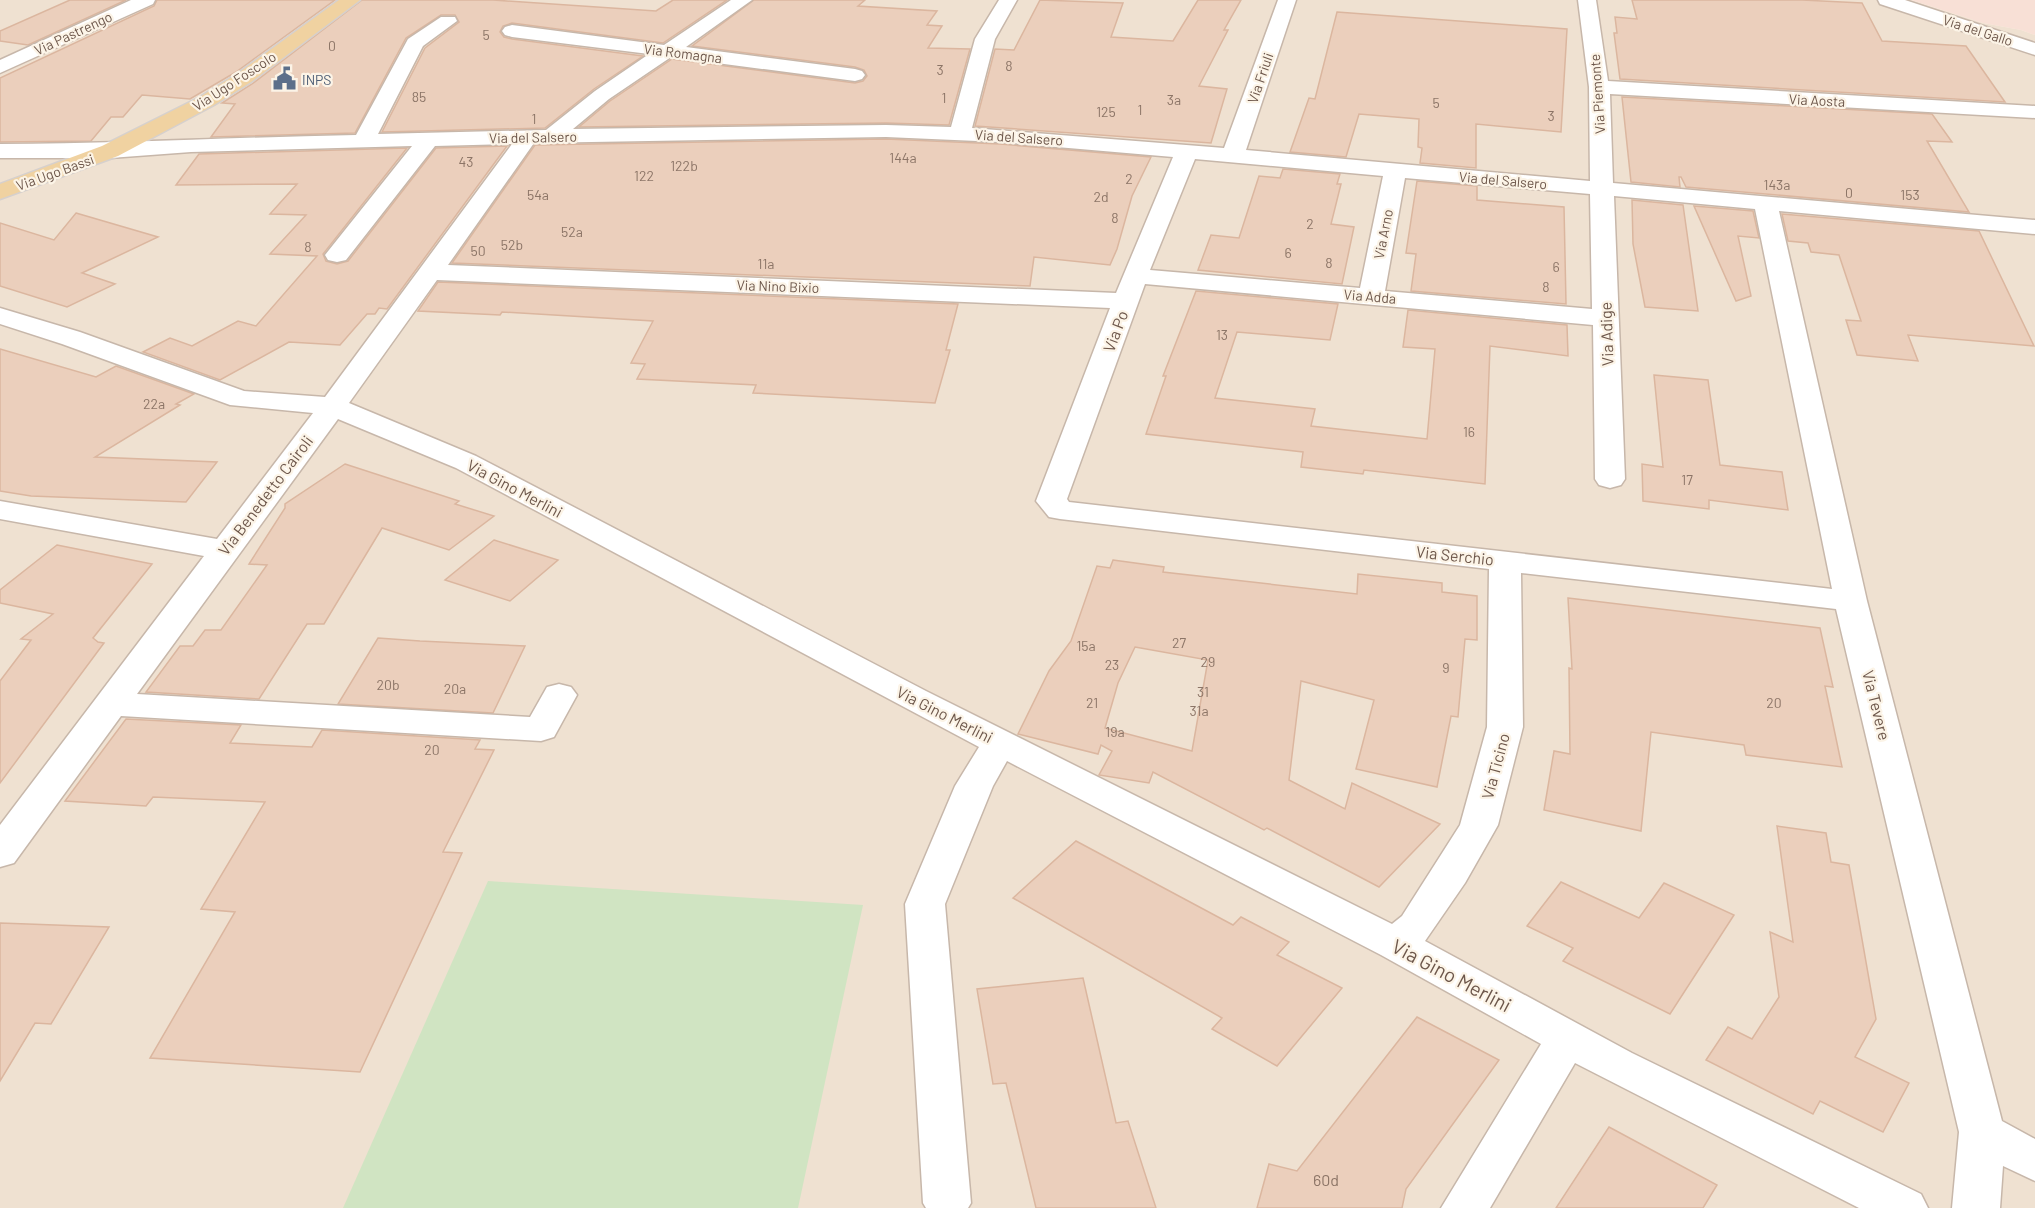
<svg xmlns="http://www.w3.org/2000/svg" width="2035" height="1208" font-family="Barlow,sans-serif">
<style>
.residential{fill:#efe1d1}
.commercial{fill:#f8e0d6}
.green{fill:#d0e4c2}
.building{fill:#ebcfbc;stroke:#dbb69f;stroke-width:1.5;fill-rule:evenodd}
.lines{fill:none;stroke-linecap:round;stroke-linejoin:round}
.minor-casing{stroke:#c7b7aa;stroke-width:3}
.tertiary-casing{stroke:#c7b7aa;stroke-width:3}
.primary-casing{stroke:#d6d0cd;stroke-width:3}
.minor{fill:#fff;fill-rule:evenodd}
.tertiary{fill:#fff;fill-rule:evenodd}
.primary{fill:#f0d2a1;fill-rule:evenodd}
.labels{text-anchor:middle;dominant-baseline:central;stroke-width:4.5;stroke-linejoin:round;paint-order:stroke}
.far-street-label{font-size:14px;fill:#6d574b;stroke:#fcf4e7}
.number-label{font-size:14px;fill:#8c7567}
.far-service-label{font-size:14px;fill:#4e5e75;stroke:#fcf4e7;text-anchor:start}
.street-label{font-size:16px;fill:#6d574b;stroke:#fcf4e7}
.near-number-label{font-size:16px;fill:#8c7567}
.near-street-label{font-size:20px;fill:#6d574b;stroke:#fcf4e7}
</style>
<rect width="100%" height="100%" fill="#f9efe1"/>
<path class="residential" d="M0 0H1911L1983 23 2021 30 2035 35V1208H0Z"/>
<path class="commercial" d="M1911 0H2035V35L2021 30 1983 23Z"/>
<path class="green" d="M488 881 863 905 798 1208H343Z"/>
<g class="building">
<path d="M70 0H126L28 45 0 41V31Z"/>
<path d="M157 0H335L236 72 190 99 142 95 123 117H111L91 141 0 142V78L154 6Z"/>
<path d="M362 0H493L656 11 673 0H727L663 43 512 23 503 26 500 32 504 37 512 39 643 56 594 89 545 128 382 132 425 48 459 22 455 15H441L406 38 355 133 211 137 235 104 222 103 252 84Z"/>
<path d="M754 0H865L858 6 937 11 927 25 942 26 928 48 970 49 949 125 886 123 579 127 610 101 672 59 855 83 863 81 867 76 864 70 855 67 692 46Z"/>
<path d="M1040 0 1123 3 1111 37 1173 41 1198 0H1241L1224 30H1228L1199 86 1227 89 1211 143 975 126 995 49 1014 50Z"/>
<path d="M1632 0H1802L1862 3 1882 41 1966 46 2005 102 1620 79 1614 33H1617L1615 17 1637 19Z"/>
<path d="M1337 12 1567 29 1561 132 1476 124V168L1420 163 1422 148 1418 147 1419 119 1359 114 1346 157 1290 152 1309 98 1315 99Z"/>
<path d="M1622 97 1932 114 1952 142 1927 141 1969 212 1686 187 1681 177H1679L1680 187 1631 182Z"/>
<path d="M886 139 1000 144 1151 157 1132 196 1117 249 1110 265 1034 257 1030 286 452 263 535 145Z"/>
<path d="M507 146 387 309 379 308 375 314H367L340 345 289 342 220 380 143 352 170 338 192 346 238 321 256 326 317 256 270 254 306 215 270 214 297 184 176 185 199 154 407 148 323 254 326 261 337 264 348 261 436 148Z"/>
<path d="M1283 169 1340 174 1337 184H1341L1331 224 1354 227 1342 284 1198 270 1211 235 1239 238 1259 176 1280 178Z"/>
<path d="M1417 181 1477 186V200L1564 207 1566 304 1411 291 1416 254 1406 253Z"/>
<path d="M1632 200 1683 205 1698 311 1645 307 1633 244Z"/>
<path d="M1694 206 1753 211 1759 238 1738 236 1751 296 1736 301Z"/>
<path d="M76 213 158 237 82 273 115 284 67 307 0 286V223L54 240Z"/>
<path d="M1782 214 1979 231 2034 346 1908 335 1918 361 1857 355 1846 320 1861 321 1839 255 1811 252 1808 243 1788 241Z"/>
<path d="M438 282 958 304 946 350H950L935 403 753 393 756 385 637 379 645 364 631 363 653 321 502 312 500 315 418 311Z"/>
<path d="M1196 291 1338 304 1330 340 1237 332 1215 398 1315 409 1311 426 1427 439 1435 349 1403 347 1408 310 1567 325 1568 356 1490 346 1485 484 1364 470 1363 474 1301 467 1303 452 1146 434 1166 376H1163Z"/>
<path d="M0 349 96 377 116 366 194 394 176 404 180 405 95 457 217 462 186 502 31 496 0 491Z"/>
<path d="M1654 375 1708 380 1720 465 1782 472 1788 510 1709 500V509L1643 501 1642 464 1663 467Z"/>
<path d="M345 464 459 501 455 504 494 516 449 550 382 528 324 624H307L259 699 146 692 180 646H193L205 630H221L267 565 249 564 285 508V504Z"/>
<path d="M494 540 558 560 510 601 445 580Z"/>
<path d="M57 545 152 564 93 638 98 642 104 643 0 783V681L31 640 21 639 53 614 0 603V590Z"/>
<path d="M1113 560 1164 567 1163 572 1357 594 1358 574 1442 583V592L1477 596V640L1465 639 1458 717 1451 716 1437 787 1356 769 1374 700 1301 681 1289 780 1345 809 1352 783 1440 824 1379 887 1267 828 1264 830 1153 772 1149 783 1099 775 1112 751 1101 745 1098 754 1018 734 1049 671 1071 641 1097 566 1110 568ZM1135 647 1208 660 1192 751 1105 728 1118 683Z"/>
<path d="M1568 598 1820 628 1833 687 1825 686 1842 767 1746 755 1744 745 1651 732 1641 831 1544 810 1554 751 1570 754 1569 668 1572 669Z"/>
<path d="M378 638 420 641 525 646 493 713 338 704Z"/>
<path d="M126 719 241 725 230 743 312 747 322 730 480 740 475 749 494 750 443 852 462 853 360 1072 150 1058 235 912 201 909 265 802 153 797 146 806 65 801Z"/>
<path d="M1777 826 1826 833 1831 862 1849 865 1876 1019 1855 1057 1909 1083 1883 1132 1820 1101 1813 1114 1706 1060 1728 1027 1752 1039 1779 997 1770 932 1793 942Z"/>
<path d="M1076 841 1233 925 1241 917 1289 942 1277 955 1342 988 1277 1066 1212 1029 1222 1018 1013 898Z"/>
<path d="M1561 882 1639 918 1664 883 1734 915 1670 1014 1563 961 1573 948 1527 926Z"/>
<path d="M0 923 109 927 51 1024 35 1023 0 1081Z"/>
<path d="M1083 978 1116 1123 1128 1121 1156 1208H1036L1006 1083 993 1084 977 989Z"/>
<path d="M1417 1017 1499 1060 1406 1189 1402 1208H1257L1269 1164 1297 1171Z"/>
<path d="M1609 1127 1717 1185 1703 1208H1556Z"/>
</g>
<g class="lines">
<defs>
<g id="minor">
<path d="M131 0H155L153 4 0 73V60Z"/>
<path d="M731 0H752L686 47 855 69 862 71 865 75 862 79 855 81 671 57 609 99 573 129 886 125 951 127 975 39 999 0H1017L995 39 972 128 1224 148 1278 0H1296L1246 150 1590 181 1589 87 1578 0H1596L1608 81 2035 106V118L1610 94 1613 183 2035 220V234L1779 211 1867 601 2002 1121 2035 1139V1181L2003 1166 2000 1208H1952L1959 1132 1836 609 1521 573 1523 727 1498 825 1465 883 1425 941 1632 1053 1921 1194 1928 1208H1859L1575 1063 1490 1208H1441L1541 1044 1381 955 1007 761 993 786 945 904 971 1203 968 1208H926L923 1203 905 904 955 786 979 747 456 468 338 419 137 694 530 717 547 687 559 684 571 687 577 695 554 737 541 741 121 716 14 863 0 867V825L204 556 0 519V501L217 539 313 413 230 405 62 344 0 324V308L80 332 244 391 325 397 512 144 435 146 346 260 337 262 328 260 325 255 412 146 191 152 110 158H0V144C119 144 237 137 356 135L408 39 441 17H455L457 21 423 46 378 134 546 130 595 91 649 54 512 37 505 35 502 31 505 27 512 25 664 45ZM886 137 1000 142 1173 157 1116 293 448 265 534 143ZM1195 159 1383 176 1360 288 1150 270ZM1405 178 1590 194 1592 309 1385 291ZM1614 196 1755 209 1832 589 1069 502 1067 499 1145 284 1593 325 1595 479 1599 485 1610 488 1621 485 1625 479ZM437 280 1110 308 1036 501 1049 517 1060 519 1489 569 1487 727 1460 825 1402 916 1392 924 926 691 476 456 349 403Z"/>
</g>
<path id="tertiary" d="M1878 0H1905L2035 43V55L1880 4Z"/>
<path id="primary" d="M339 0H360L251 82 214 105 118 156 0 199V184L102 146 200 97 237 74Z"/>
</defs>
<use href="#minor" class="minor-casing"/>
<use href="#tertiary" class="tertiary-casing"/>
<use href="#primary" class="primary-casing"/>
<use href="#minor" class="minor"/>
<use href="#tertiary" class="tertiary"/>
<use href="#primary" class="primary"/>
</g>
<defs>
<symbol id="civic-bare" viewBox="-9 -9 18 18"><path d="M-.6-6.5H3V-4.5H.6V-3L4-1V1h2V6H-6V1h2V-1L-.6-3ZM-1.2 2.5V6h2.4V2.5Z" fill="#5c6f8a" stroke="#fcf4e7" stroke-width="2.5" paint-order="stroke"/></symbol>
</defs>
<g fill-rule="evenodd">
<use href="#civic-bare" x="268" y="62" width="33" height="33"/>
</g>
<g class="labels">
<g class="far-street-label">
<text transform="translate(1978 30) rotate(18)">Via del Gallo</text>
<text transform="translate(73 33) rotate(-25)">Via Pastrengo</text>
<text transform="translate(683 53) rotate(7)">Via Romagna</text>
<text transform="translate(1260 78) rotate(-71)">Via Friuli</text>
<text transform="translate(234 81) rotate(-33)">Via Ugo Foscolo</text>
<text transform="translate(1597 94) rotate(-94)">Via Piemonte</text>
<text transform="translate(1817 100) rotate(3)">Via Aosta</text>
<text transform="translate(533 137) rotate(-1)">Via del Salsero</text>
<text transform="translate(1019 137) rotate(4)">Via del Salsero</text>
<text transform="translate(55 172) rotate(-20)">Via Ugo Bassi</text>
<text transform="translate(1503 180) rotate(5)">Via del Salsero</text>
<text transform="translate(1383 234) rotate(-79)">Via Arno</text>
<text transform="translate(778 286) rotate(2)">Via Nino Bixio</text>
<text transform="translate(1370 296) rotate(5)">Via Adda</text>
</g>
<g class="number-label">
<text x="486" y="34">5</text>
<text x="332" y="45">0</text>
<text x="1009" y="65">8</text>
<text x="940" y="69">3</text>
<text x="419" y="96">85</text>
<text x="944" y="97">1</text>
<text x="1174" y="99">3a</text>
<text x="1436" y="102">5</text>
<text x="1140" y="109">1</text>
<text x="1106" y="111">125</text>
<text x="1551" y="115">3</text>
<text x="534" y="118">1</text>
<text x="903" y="157">144a</text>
<text x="466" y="161">43</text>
<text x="684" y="165">122b</text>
<text x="644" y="175">122</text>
<text x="1129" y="178">2</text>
<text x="1777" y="184">143a</text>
<text x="1849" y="192">0</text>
<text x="538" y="194">54a</text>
<text x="1910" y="194">153</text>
<text x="1101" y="196">2d</text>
<text x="1115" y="217">8</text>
<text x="1310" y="223">2</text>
<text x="572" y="231">52a</text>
<text x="512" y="244">52b</text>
<text x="308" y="246">8</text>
<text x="478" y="250">50</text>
<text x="1288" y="252">6</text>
<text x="1329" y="262">8</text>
<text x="766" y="263">11a</text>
<text x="1556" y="266">6</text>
<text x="1546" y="286">8</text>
<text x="1222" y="334">13</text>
<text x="154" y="403">22a</text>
<text x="1469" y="431">16</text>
<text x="1687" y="479">17</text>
<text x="1179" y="642">27</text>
<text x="1086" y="645">15a</text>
<text x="1208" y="661">29</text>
<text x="1112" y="664">23</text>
<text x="1446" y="667">9</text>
<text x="388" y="684">20b</text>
<text x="455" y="688">20a</text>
<text x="1203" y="691">31</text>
<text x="1092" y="702">21</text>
<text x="1774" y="702">20</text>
<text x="1199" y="710">31a</text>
<text x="1115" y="731">19a</text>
<text x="432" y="749">20</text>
</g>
<g class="far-service-label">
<text x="302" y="79">INPS</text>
</g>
<g class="street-label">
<text transform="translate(1115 331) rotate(-69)">Via Po</text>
<text transform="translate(1606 334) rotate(-92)">Via Adige</text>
<text transform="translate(515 488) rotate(28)">Via Gino Merlini</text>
<text transform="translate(265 495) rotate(-53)">Via Benedetto Cairoli</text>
<text transform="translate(1455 555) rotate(6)">Via Serchio</text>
<text transform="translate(1877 705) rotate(76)">Via Tevere</text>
<text transform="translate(945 714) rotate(27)">Via Gino Merlini</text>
<text transform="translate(1495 766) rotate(-75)">Via Ticino</text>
</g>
<g class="near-number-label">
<text x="1326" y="1179">60d</text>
</g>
<g class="near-street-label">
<text transform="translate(1452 975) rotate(28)">Via Gino Merlini</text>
</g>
</g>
</svg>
